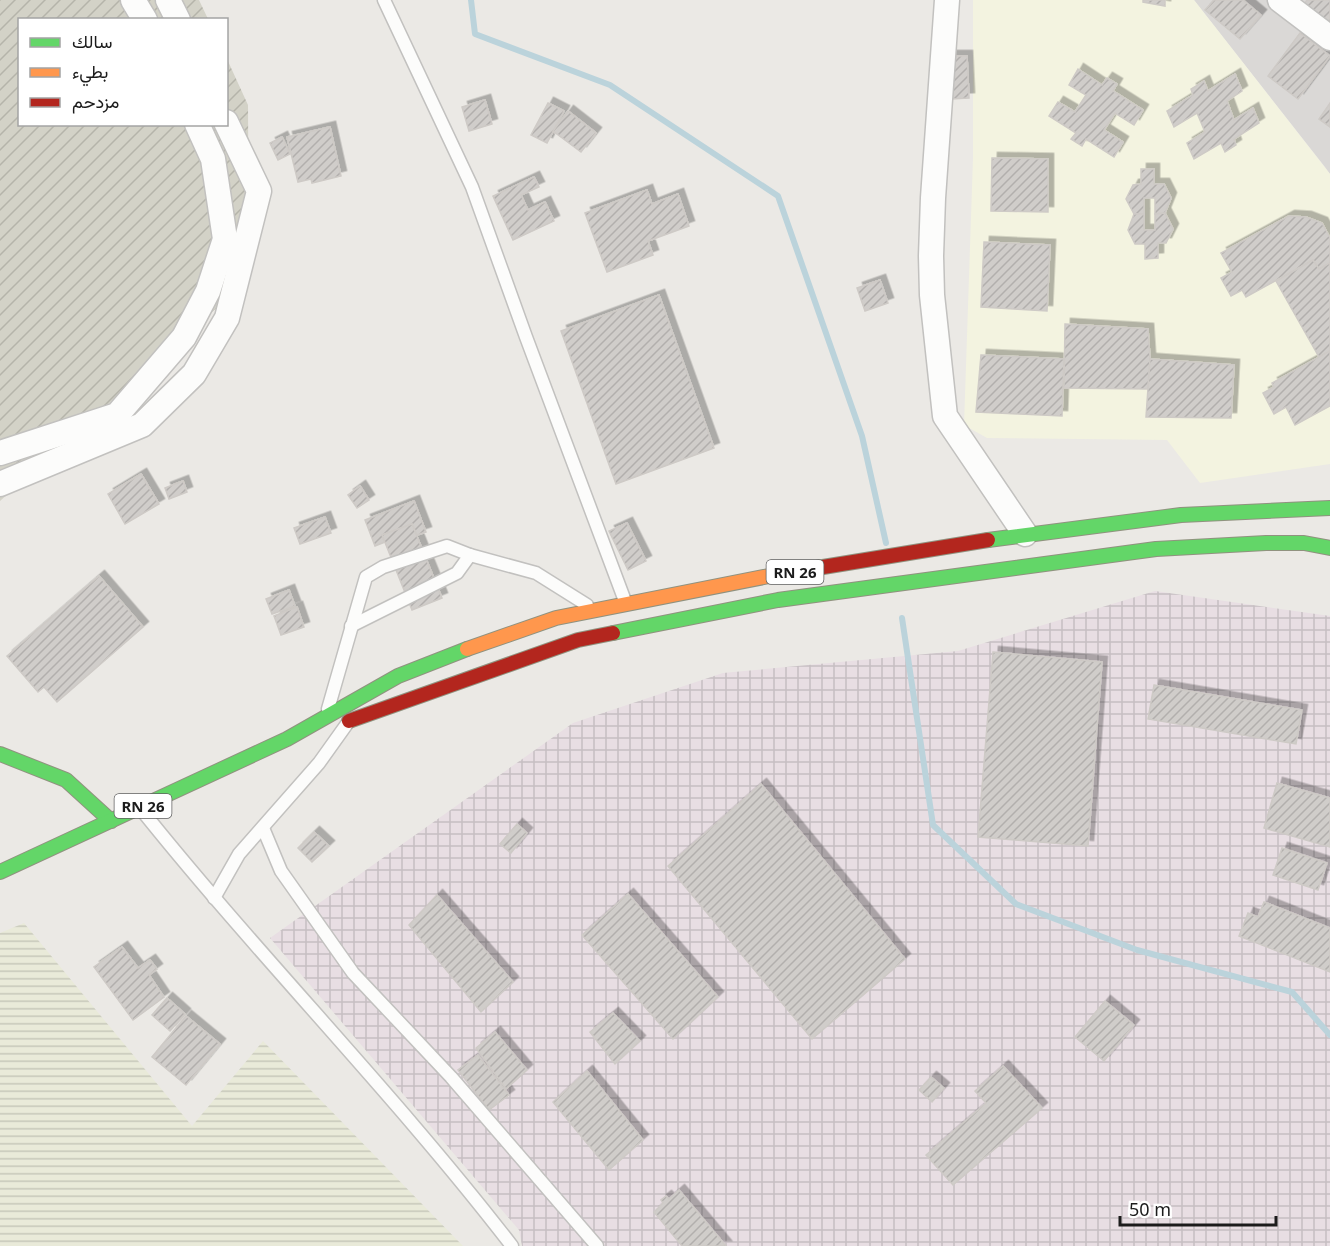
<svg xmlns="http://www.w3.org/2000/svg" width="1330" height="1246" font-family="'Noto Sans',Vazirmatn,sans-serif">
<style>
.residential{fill:#dad8d6}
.industrial{fill:url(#industrial-grid)}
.education{fill:#f3f3e0}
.construction{fill:url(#construction-furrows)}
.farmland{fill:url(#farmland-rules)}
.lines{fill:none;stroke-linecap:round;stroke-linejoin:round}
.stream{stroke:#bbd3db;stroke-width:6}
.building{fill:url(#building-hatch);stroke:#cecac6;stroke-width:1.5;filter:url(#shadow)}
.lane-casing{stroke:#c2c1bf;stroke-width:15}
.street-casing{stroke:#c2c1bf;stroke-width:27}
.fast-casing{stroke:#90927f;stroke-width:16}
.slow-casing{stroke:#90927f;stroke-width:16}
.jam-casing{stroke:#90927f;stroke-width:16}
.lane{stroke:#fcfcfb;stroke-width:12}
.street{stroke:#fcfcfb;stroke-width:24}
.fast{stroke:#63d668;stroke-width:14}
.slow{stroke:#ff974d;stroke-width:14}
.jam{stroke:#b3261e;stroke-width:14}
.labels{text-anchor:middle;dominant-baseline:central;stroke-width:5;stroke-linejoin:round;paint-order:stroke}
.shield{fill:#fff;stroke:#606060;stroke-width:1.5}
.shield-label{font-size:15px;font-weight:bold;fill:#1c1c1c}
</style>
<defs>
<pattern id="industrial-grid" width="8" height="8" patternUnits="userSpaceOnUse" patternTransform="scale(1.5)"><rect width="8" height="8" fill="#e8dee3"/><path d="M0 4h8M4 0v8" fill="none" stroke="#c6bec2"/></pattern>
<pattern id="construction-furrows" width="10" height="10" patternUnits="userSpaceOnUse" patternTransform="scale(1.5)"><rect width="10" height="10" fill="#d3d2c7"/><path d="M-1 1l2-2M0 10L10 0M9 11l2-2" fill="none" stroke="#b5b4aa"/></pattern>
<pattern id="farmland-rules" width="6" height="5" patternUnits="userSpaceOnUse" patternTransform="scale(1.5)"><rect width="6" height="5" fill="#e9ead9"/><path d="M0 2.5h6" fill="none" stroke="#c7c8ba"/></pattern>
<pattern id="building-hatch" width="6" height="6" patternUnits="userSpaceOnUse" patternTransform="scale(1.5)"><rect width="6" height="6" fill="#d0cdca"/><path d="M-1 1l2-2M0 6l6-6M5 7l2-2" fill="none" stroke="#b2afad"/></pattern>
<filter id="shadow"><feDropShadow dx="5.5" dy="-5.5" stdDeviation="0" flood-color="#0004"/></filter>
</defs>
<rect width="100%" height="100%" fill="#ebe9e5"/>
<path class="residential" d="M1194 0H1330V174L1325 167Z"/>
<path class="industrial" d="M1155 591 1330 616V1246H522L519 1230 270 938 573 723 723 673 958 651Z"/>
<path class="education" d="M973 0H1194L1330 174V464L1200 483 1167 440 987 438 964 425 973 158Z"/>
<path class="construction" d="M0 0H199L208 19 20 20V124H226L227 59 248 105 249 279 0 501Z"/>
<path class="farmland" d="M24 923 192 1126 263 1041 463 1246H0V933Z"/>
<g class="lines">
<g class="stream">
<path d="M471 0 475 34 610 85 778 196 862 436 886 543"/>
<path d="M902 618 933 825 1016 904 1137 950 1292 992 1330 1035"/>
</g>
</g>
<g class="building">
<path d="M1143 0H1165V6L1143 2Z"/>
<path d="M1214 0H1243L1261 15 1240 39 1205 10Z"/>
<path d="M1307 0H1330V24L1305 3Z"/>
<path d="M1300 33 1330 56 1298 99 1268 76Z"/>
<path d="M949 56H967L969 98 951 99Z"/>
<path d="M1078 69 1102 85 1107 78 1117 84 1113 91 1143 110 1134 125 1115 113 1104 130 1123 142 1114 157 1086 139 1082 146 1071 139 1076 133 1049 116 1058 102 1075 112 1086 95 1069 85Z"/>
<path d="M1235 74 1242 91 1227 101 1234 120 1253 108 1259 123 1234 139 1236 145 1225 152 1221 143 1194 159 1187 143 1205 132 1197 113 1174 127 1167 111 1193 95 1191 89 1204 81 1208 91Z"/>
<path d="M485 100 492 124 469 131 462 107Z"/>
<path d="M548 103 564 111 547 143 531 135Z"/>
<path d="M1330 103V127L1319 119Z"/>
<path d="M568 111 596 133 581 152 553 131Z"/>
<path d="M330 127 341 176 312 183 311 179 298 182 287 137Z"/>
<path d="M282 137 290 154 278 160 270 143Z"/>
<path d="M992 158 1048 159V212L991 211Z"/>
<path d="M1141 169H1154V184H1164L1171 198 1165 213 1155 214V198H1144V214H1134L1126 199 1133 185 1141 184Z"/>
<path d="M534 177 539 187 521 195 528 210 545 202 554 221 513 240 493 196Z"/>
<path d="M647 190 652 204 678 194 689 226 648 241 653 255 607 272 585 213Z"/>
<path d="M1165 213 1173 229 1166 243H1158V258L1145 259V244H1135L1128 230 1134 214H1144V230H1155V214Z"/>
<path d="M1289 216 1306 217 1322 223 1330 238V263L1319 269 1313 260 1246 297 1242 290 1231 296 1221 278 1232 272 1221 253Z"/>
<path d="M984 242 1050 245 1047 311 981 307Z"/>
<path d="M1313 260 1319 269 1330 263V351L1319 357 1276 281Z"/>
<path d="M880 280 888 303 865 311 857 288Z"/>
<path d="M659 295 714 448 616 484 561 331Z"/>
<path d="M1065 324 1148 329 1150 359 1148 389 1064 388Z"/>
<path d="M1330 351V406L1295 425 1286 407 1274 414 1263 393 1274 387 1272 383Z"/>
<path d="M981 355 1064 359 1062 416 976 412Z"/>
<path d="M1150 359 1234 365 1231 418 1146 417Z"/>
<path d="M141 474 159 504 125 524 108 494Z"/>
<path d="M183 481 187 492 169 499 165 488Z"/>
<path d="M360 486 369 500 357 508 348 495Z"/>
<path d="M414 501 426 532 417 535 412 524 382 535 385 542 375 546 365 520Z"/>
<path d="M325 517 331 533 300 544 294 528Z"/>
<path d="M627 523 646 561 628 570 609 531Z"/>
<path d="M412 524 442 598 412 610 382 535Z"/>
<path d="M99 576 143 627 57 702 44 687 38 692 7 656Z"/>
<path d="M289 590 295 606 272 614 266 599Z"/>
<path d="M297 607 304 627 281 635 274 616Z"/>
<path d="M993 652 1102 662 1088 846 978 837Z"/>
<path d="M1154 685 1302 710 1296 744 1148 719Z"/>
<path d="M1277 783 1330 798V847L1264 828Z"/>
<path d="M761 784 905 959 812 1039 668 866Z"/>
<path d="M517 824 527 833 511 853 500 844Z"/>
<path d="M314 832 329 846 312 862 298 848Z"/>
<path d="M1282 848 1327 863 1318 890 1273 875Z"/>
<path d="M628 894 718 997 673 1039 582 935Z"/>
<path d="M437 895 513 982 481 1012 409 925Z"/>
<path d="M1264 902 1330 928V972L1239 936 1248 913 1258 917Z"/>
<path d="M122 947 138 968 150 960 157 969 149 975 164 997 133 1020 94 967Z"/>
<path d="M167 998 185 1014 170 1031 152 1015Z"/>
<path d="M1105 1001 1134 1025 1104 1061 1075 1037Z"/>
<path d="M613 1013 640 1041 615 1064 590 1032Z"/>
<path d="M186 1016 220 1044 186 1085 152 1057Z"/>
<path d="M495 1032 527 1070 506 1089 476 1048Z"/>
<path d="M478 1055 509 1095 489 1110 458 1070Z"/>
<path d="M1003 1066 1042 1108 953 1185 926 1155 986 1103 975 1091Z"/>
<path d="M587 1071 643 1140 609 1170 553 1102Z"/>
<path d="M931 1077 944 1088 932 1102 919 1090Z"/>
<path d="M679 1190 726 1246H682L654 1212 663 1203 661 1200 666 1196 669 1199Z"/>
</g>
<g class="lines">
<defs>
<g id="lane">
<path d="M384 0 472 187 526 337 625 601"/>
<path d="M351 626 457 573 470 555"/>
<path d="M328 709 366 577 383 567 447 546 470 555 536 573 587 605"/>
<path d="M140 808C260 958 395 1094 512 1246"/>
<path d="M263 828 281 871 353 973 451 1077 597 1246"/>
<path d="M214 898 239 854 319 763 349 721"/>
</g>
<g id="street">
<path d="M133 0 145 20"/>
<path d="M168 0 178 20"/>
<path d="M947 0 933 198 931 256 932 295 945 416 1025 534"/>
<path d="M1280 0 1330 38"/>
<path d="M0 453 117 415 184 337 208 291 225 239 213 159 197 124"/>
<path d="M0 484 142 425 194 374 227 318 259 191 226 122"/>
</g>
<g id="fast">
<path d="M988 540 1181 515 1330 508"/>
<path d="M613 633 778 600 1156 549 1266 543H1304L1330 548"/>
<path d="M0 754 66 780 111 821"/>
<path d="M0 872 287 739 398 676 467 649"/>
</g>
<path id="slow" d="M467 649 556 618 774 575"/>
<g id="jam">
<path d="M774 575 988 540"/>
<path d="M349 721 578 640 613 633"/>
</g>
</defs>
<use href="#lane" class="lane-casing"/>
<use href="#street" class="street-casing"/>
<use href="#fast" class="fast-casing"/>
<use href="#slow" class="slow-casing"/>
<use href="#jam" class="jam-casing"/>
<use href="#lane" class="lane"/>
<use href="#street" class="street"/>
<use href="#fast" class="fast"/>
<use href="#slow" class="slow"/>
<use href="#jam" class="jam"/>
</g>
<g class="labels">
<g class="shield">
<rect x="766.5" y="560" width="57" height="24" rx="4.5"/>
<rect x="114.5" y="794" width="57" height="24" rx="4.5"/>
</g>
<g class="shield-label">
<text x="795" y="572">RN 26</text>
<text x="143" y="806">RN 26</text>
</g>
</g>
<rect x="18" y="18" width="210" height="108" fill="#ffffff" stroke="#a4a4a4" stroke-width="1.5"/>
<rect x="30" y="38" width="30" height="9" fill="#63d668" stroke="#a4a4a4" stroke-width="1.5"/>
<text x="72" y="48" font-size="18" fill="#1c1c1c">سالك</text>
<rect x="30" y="68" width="30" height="9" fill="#ff974d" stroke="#a4a4a4" stroke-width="1.5"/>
<text x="72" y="78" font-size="18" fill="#1c1c1c">بطيء</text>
<rect x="30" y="98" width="30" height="9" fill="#b3261e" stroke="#a4a4a4" stroke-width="1.5"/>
<text x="72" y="108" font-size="18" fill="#1c1c1c">مزدحم</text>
<path d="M1120 1216v9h156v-9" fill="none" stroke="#1c1c1c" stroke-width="3"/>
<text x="1129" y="1216" font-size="18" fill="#1c1c1c" stroke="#ffffff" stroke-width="4.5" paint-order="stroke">50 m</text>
</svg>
